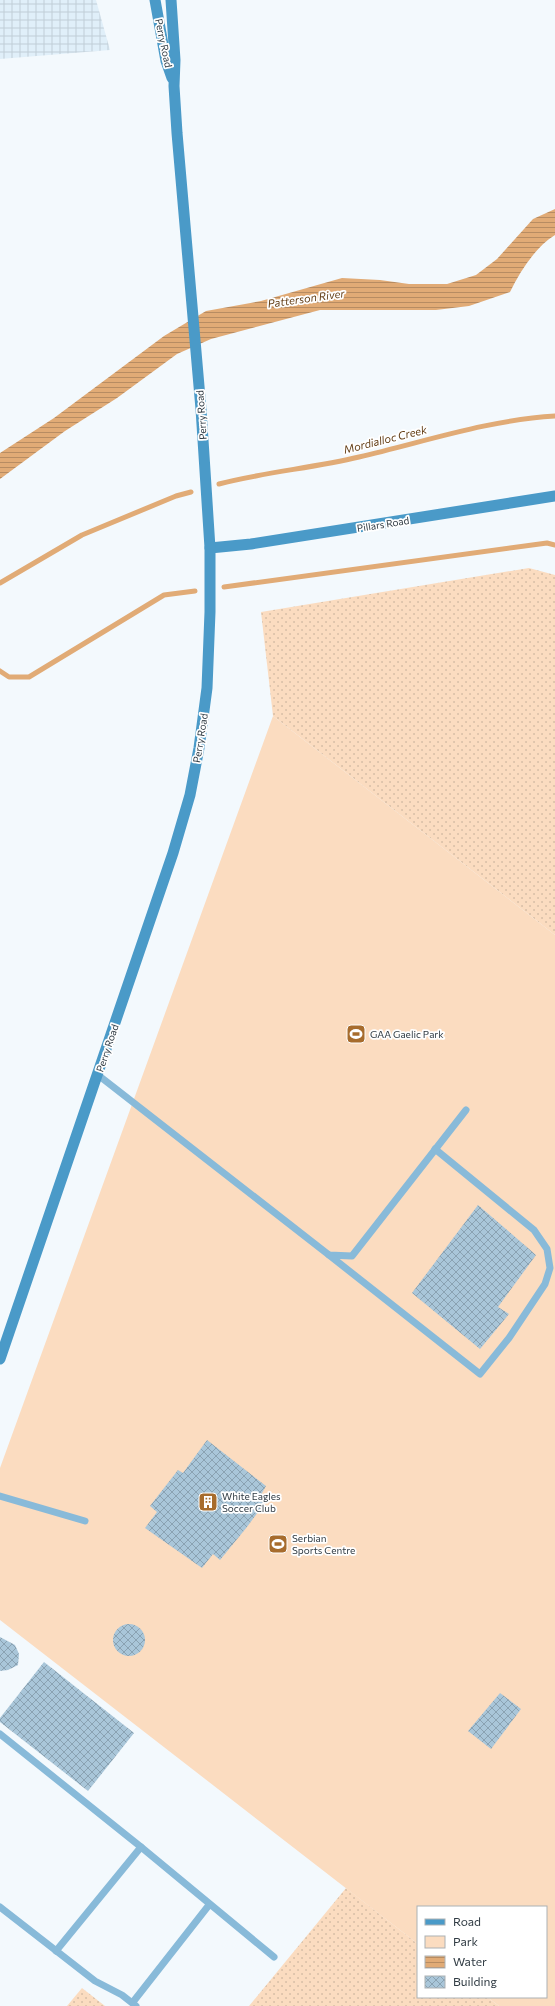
<svg xmlns="http://www.w3.org/2000/svg" width="555" height="2006" font-family="Commissioner,sans-serif">
<style>
.industrial{fill:url(#industrial-grid)}
.grass{fill:url(#grass-dots)}
.park{fill:#fbdcc0}
.water{fill:url(#water-rules)}
.lines{fill:none;stroke-linecap:round;stroke-linejoin:round}
.stream{stroke:#e1ab76;stroke-width:5}
.building{fill:url(#building-cross-hatch)}
.service{stroke:#88bad9;stroke-width:7}
.secondary{stroke:#4a9ac8;stroke-width:11}
.labels{text-anchor:middle;dominant-baseline:central;stroke-width:3.5;stroke-linejoin:round;paint-order:stroke}
.street-label{font-size:10px;fill:#303b43;stroke:#fff}
.poi-label{font-size:10px;fill:#303b43;stroke:#fff;text-anchor:start}
.water-label{font-size:11px;font-style:italic;fill:#623d15;stroke:#fff}
</style>
<defs>
<pattern id="industrial-grid" width="8" height="8" patternUnits="userSpaceOnUse"><rect width="8" height="8" fill="#e0eff9"/><path d="M0 4h8M4 0v8" fill="none" stroke="#c0ced7"/></pattern>
<pattern id="grass-dots" width="8" height="8" patternUnits="userSpaceOnUse"><rect width="8" height="8" fill="#fbdcc0"/><path d="M2 2h.1M6 6h.1" fill="none" stroke="#d7bea6" stroke-width="1.8" stroke-linecap="round"/></pattern>
<pattern id="water-rules" width="6" height="5" patternUnits="userSpaceOnUse"><rect width="6" height="5" fill="#e1ab76"/><path d="M0 2.5h6" fill="none" stroke="#b78c62"/></pattern>
<pattern id="building-cross-hatch" width="8" height="8" patternUnits="userSpaceOnUse"><rect width="8" height="8" fill="#a9c6d9"/><path d="M0 0l8 8M0 8l8-8" fill="none" stroke="#8aa2b2"/></pattern>
</defs>
<rect width="100%" height="100%" fill="#f3f9fd"/>
<path class="industrial" d="M0 0H96L110 50 0 59Z"/>
<g class="grass">
<path d="M529 568 555 575V935L273 716 261 612Z"/>
<path d="M346 1888 418 1944V1997H487L499 2006H249Z"/>
<path d="M82 1988 105 2006H67Z"/>
</g>
<path class="park" d="M273 716 555 935V2006H499L487 1997H546V1907H418V1944L0 1620V1468Z"/>
<path class="water" d="M555 209V235C535 247 520 272 510 292L469 306 436 310H320L211 339 177 354 117 398 65 431 0 479V453L54 418 164 336 206 311 261 301 342 278 380 280 409 284H447L476 275 497 259 533 219Z"/>
<g class="lines">
<g class="stream">
<path d="M219 484C265 472 313 468 359 457 424 442 488 420 555 416"/>
<path d="M0 583 82 535 176 496 191 492"/>
<path d="M224 587 547 543 555 545"/>
<path d="M0 671 9 677H29L164 595 195 591"/>
</g>
</g>
<g class="building">
<path d="M478 1205 536 1255 498 1307 509 1314 480 1349 412 1293Z"/>
<path d="M207 1440 266 1486 262 1493 264 1504 247 1527 220 1560 213 1554 202 1568 145 1528 157 1512 150 1506 178 1470 183 1473Z"/>
<circle cx="129" cy="1640" r="16"/>
<path d="M0 1637 15 1645 19 1654 18 1665 8 1670 0 1671Z"/>
<path d="M44 1662 134 1733 88 1791 0 1722V1718Z"/>
<path d="M500 1693 521 1709 491 1749 468 1731Z"/>
</g>
<g class="lines">
<g class="service">
<path d="M98 1075 329 1255 352 1256 466 1110"/>
<path d="M329 1255 480 1374 509 1338 545 1284 550 1268 547 1249 534 1230 435 1149"/>
<path d="M0 1496 85 1521"/>
<path d="M0 1734 141 1847 274 1957"/>
<path d="M0 1907 95 1981 122 1995 136 2006"/>
<path d="M56 1951 141 1847"/>
<path d="M133 2002 209 1905"/>
</g>
<g class="secondary">
<path d="M155 0 166 61 172 78"/>
<path d="M210 548 251 544 555 496"/>
<path d="M0 1359 173 853 190 795 199 748 207 688 210 612V548L201 409 177 133 174 86 175 60 171 0"/>
</g>
</g>
<defs>
<symbol id="stadium-square" viewBox="-11 -11 22 22"><rect x="-9" y="-9" width="18" height="18" rx="4" fill="#a76c2d" stroke="#fff"/><path d="M0-5a6.5 5 0 1 0 0 10a6.5 5 0 1 0 0-10ZM-3.5-1.8h7v3.6h-7Z" fill="#fff"/></symbol>
<symbol id="building-square" viewBox="-11 -11 22 22"><rect x="-9" y="-9" width="18" height="18" rx="4" fill="#a76c2d" stroke="#fff"/><path d="M-4-6H4V6H1V3H-1V6H-4ZM-2.5-4.3h1.7v1.8h-1.7ZM.8-4.3h1.7v1.8H.8ZM-2.5-1h1.7V.8h-1.7ZM.8-1h1.7V.8H.8Z" fill="#fff"/></symbol>
</defs>
<g fill-rule="evenodd">
<use href="#stadium-square" x="345" y="1023" width="22" height="22"/>
<use href="#building-square" x="197" y="1491" width="22" height="22"/>
<use href="#stadium-square" x="267" y="1533" width="22" height="22"/>
</g>
<g class="labels">
<g class="street-label">
<text transform="translate(164 43) rotate(78)">Perry Road</text>
<text transform="translate(201 415) rotate(-94)">Perry Road</text>
<text transform="translate(383 524) rotate(-9)">Pillars Road</text>
<text transform="translate(200 738) rotate(-81)">Perry Road</text>
<text transform="translate(107 1048) rotate(-71)">Perry Road</text>
</g>
<g class="poi-label">
<text x="370" y="1034">GAA Gaelic Park</text>
<text x="222" y="1496">White Eagles<tspan x="222" dy="12">Soccer Club</tspan></text>
<text x="292" y="1538">Serbian<tspan x="292" dy="12">Sports Centre</tspan></text>
</g>
<g class="water-label">
<text transform="translate(306 298) rotate(-8)">Patterson River</text>
<text transform="translate(385 439) rotate(-14)">Mordialloc Creek</text>
</g>
</g>
<rect x="417" y="1906" width="130" height="92" fill="#ffffff" stroke="#acb1b4"/>
<rect x="425" y="1919" width="20" height="6" fill="#4a9ac8" stroke="#acb1b4"/>
<text x="453" y="1926" font-size="12" fill="#303b43">Road</text>
<rect x="425" y="1936" width="20" height="12" fill="#fbdcc0" stroke="#acb1b4"/>
<text x="453" y="1946" font-size="12" fill="#303b43">Park</text>
<rect x="425" y="1956" width="20" height="12" fill="url(#water-rules)" stroke="#acb1b4"/>
<text x="453" y="1966" font-size="12" fill="#303b43">Water</text>
<rect x="425" y="1976" width="20" height="12" fill="url(#building-cross-hatch)" stroke="#acb1b4"/>
<text x="453" y="1986" font-size="12" fill="#303b43">Building</text>
</svg>
